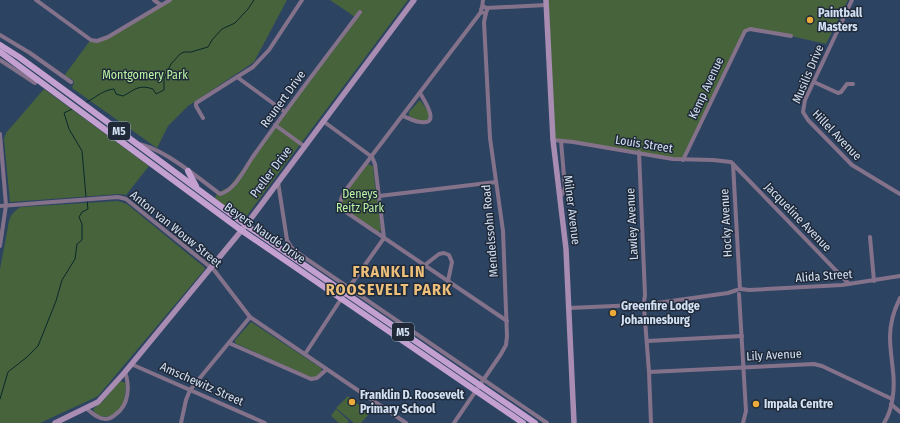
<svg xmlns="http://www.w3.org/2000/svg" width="900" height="423" font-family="'Fira Sans Condensed',sans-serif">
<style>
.green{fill:#47633b}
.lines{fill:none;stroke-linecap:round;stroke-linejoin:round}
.stream{stroke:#08292a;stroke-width:1}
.minor{stroke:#84728b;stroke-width:4}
.secondary{stroke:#a88cb2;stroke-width:5.5}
.primary{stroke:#c4a0d1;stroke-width:6}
.poi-dot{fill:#ebaa39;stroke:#1f2938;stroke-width:1.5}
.labels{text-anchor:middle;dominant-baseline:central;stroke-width:3;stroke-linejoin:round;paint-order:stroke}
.shield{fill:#1f2938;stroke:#9daabc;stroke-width:1}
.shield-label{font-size:11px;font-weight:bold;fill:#d3e1f4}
.poi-label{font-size:12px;font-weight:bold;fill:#d3e1f4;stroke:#1f2938;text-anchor:start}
.street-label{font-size:12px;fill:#d3e1f4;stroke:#1f2938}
.park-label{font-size:12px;fill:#bbf5a3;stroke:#1f2938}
.district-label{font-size:16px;font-weight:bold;letter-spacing:1px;fill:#ecbf7b;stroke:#1f2938}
</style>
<rect width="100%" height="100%" fill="#2d4362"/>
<g class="green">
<path d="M169 0H287L254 62 188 106 168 126 157 148 72 88 74 82 72 79 64 76 89 42 102 41Z"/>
<path d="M330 0H408C353 74 297 148 243 221L215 198 217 193 229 187 276 126 355 17Z"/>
<path d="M546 0H848L826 44 791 36 750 29 745 31 683 160 553 140Z"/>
<path d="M44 89 149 166 126 195 119 194 10 202 4 139 6 133Z"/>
<path d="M420 100 428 111 429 117 426 121H420L409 116V112Z"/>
<path d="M368 164 373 166V168L381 230 379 232 346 212 340 201 343 195Z"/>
<path d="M118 201 127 204 204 267 205 269 98 396 92 399 40 423H0V269L9 221C11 214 15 210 21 207Z"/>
<path d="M251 322 253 323 321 368 322 371 317 376 312 378 235 343V340Z"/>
<path d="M120 381 126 383 124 404 112 416C105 417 97 418 93 410L94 408 103 401Z"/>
<path d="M348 396 362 407 361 409 363 407 370 413 361 423H354L336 408Z"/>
<path d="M336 409 349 421 347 423H339L331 416Z"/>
</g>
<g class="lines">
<g class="stream">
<path d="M85 103C95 98 103 90 114 89L116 94 123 96C135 90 138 84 153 89L156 94 164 90V78L171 64 180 54 184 52H191L208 47 212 40 222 29 235 23 248 9 254 0"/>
<path d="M72 109 64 113 69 129 82 151 86 197"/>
<path d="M0 399 8 372 27 357 38 346 56 301 62 280 75 259 77 244 82 240V224L79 217 82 212 88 209 87 200"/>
</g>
<g class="minor">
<path d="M36 0 91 40 97 41 108 37 170 0"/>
<path d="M154 0 161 5"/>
<path d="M852 0 805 100 803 112 808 120 852 165 900 194"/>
<circle cx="484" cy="10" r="3"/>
<path d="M482 8 483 0"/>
<path d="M486 8 546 5"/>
<path d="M481 12 345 191C340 199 338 206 346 212L507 321"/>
<path d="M0 35 30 53 71 82"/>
<path d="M0 60 35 83"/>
<path d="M237 77 253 67 269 50 302 0"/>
<path d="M814 82 838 93 841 92 847 84H853"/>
<path d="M403 116C408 118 415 122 421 122 441 125 424 100 420 93"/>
<path d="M203 118 196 106V103L237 77 285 112"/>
<path d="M275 125 304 146"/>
<path d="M0 134 6 205 0 246"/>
<path d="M553 140 573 142 673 159 713 160 731 162 849 284"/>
<path d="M138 144C163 148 200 179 220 194 235 190 244 170 252 158 287 108 323 61 360 12"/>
<path d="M639 152 645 295 644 302"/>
<path d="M683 160 745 31 750 29 791 36"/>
<path d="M733 164 740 289"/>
<path d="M278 182 287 240 291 247 295 251 547 423"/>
<path d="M379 196 496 182"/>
<path d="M560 197 563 193 565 188 561 141"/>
<path d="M0 206 118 197 126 199 214 270 250 317 406 423"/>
<path d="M870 237 874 281"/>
<path d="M425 265 439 254 444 253 449 255 452 262 448 281"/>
<path d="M741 289 749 290 842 285 900 276"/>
<path d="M739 294 746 411 743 423"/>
<path d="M648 306 657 303 728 293 737 290"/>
<path d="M644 307 649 372 651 423"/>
<path d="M569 308 637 305 644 306"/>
<path d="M647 341 742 336"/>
<path d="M229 343 311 379 317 378 326 370"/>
<path d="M305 354 345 293 384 238 375 164 372 157 323 121"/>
<path d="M131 364 265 423"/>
<path d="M649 372 814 364 822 366 892 399"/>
<path d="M891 404 900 412"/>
<path d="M86 408C92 413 98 419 105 419 110 419 113 417 116 414 129 405 130 386 125 372"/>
<path d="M181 423 186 400 190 390 250 317"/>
<path d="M454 423 501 354 506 345 507 336 503 231 490 138 484 22 486 13"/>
<path d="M884 423C893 409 895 388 893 371 892 360 890 349 890 337 890 324 894 310 900 298"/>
</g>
<g class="secondary">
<path d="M546 0 553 140 566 249 574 423"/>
<path d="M55 423 98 402 125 372 246 225 414 0"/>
</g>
<g class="primary">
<path d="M0 45 19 57 75 98 246 225 535 423"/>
<path d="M0 52 241 230 523 423"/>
<path d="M188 171 196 186"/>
</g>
</g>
<g class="poi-dot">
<circle cx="810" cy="20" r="4"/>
<circle cx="613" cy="313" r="4"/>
<circle cx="352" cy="402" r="4"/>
<circle cx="756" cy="404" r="4"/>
</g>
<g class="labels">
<g class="shield">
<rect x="108" y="122" width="22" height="18" rx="3"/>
<rect x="392" y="323" width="22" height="18" rx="3"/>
</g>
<g class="shield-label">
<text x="119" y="131">M5</text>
<text x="403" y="332">M5</text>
</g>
<g class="poi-label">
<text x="818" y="13">Paintball<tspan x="818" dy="14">Masters</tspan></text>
<text x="621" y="306">Greenfire Lodge<tspan x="621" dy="14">Johannesburg</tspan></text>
<text x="360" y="395">Franklin D. Roosevelt<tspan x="360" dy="14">Primary School</tspan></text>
<text x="764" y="404">Impala Centre</text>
</g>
<g class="street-label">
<text transform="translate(808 74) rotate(-67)">Musilis Drive</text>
<text transform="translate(706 88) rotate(-65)">Kemp Avenue</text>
<text transform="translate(283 99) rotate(-54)">Reunert Drive</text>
<text transform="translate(837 135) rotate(46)">Hillel Avenue</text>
<text transform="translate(644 144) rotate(9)">Louis Street</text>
<text transform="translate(271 172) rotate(-53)">Preller Drive</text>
<text transform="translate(572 210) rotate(83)">Milner Avenue</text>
<text transform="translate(798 217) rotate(46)">Jacqueline Avenue</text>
<text transform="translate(726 223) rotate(-93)">Hocky Avenue</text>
<text transform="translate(632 224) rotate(-93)">Lawley Avenue</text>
<text transform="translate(176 229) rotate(39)">Anton van Wouw Street</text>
<text transform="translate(490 231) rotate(-95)">Mendelssohn Road</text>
<text transform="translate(265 233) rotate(35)">Beyers Naudé Drive</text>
<text transform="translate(824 276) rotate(-4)">Alida Street</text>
<text transform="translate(774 355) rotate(-3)">Lily Avenue</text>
<text transform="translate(202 384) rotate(24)">Amschewitz Street</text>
</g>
<g class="park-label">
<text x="145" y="75">Montgomery Park</text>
<text x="360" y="194">Deneys<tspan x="360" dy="14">Reitz Park</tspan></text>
</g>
<g class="district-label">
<text x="389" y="271">FRANKLIN<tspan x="389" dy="18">ROOSEVELT PARK</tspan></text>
</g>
</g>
</svg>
